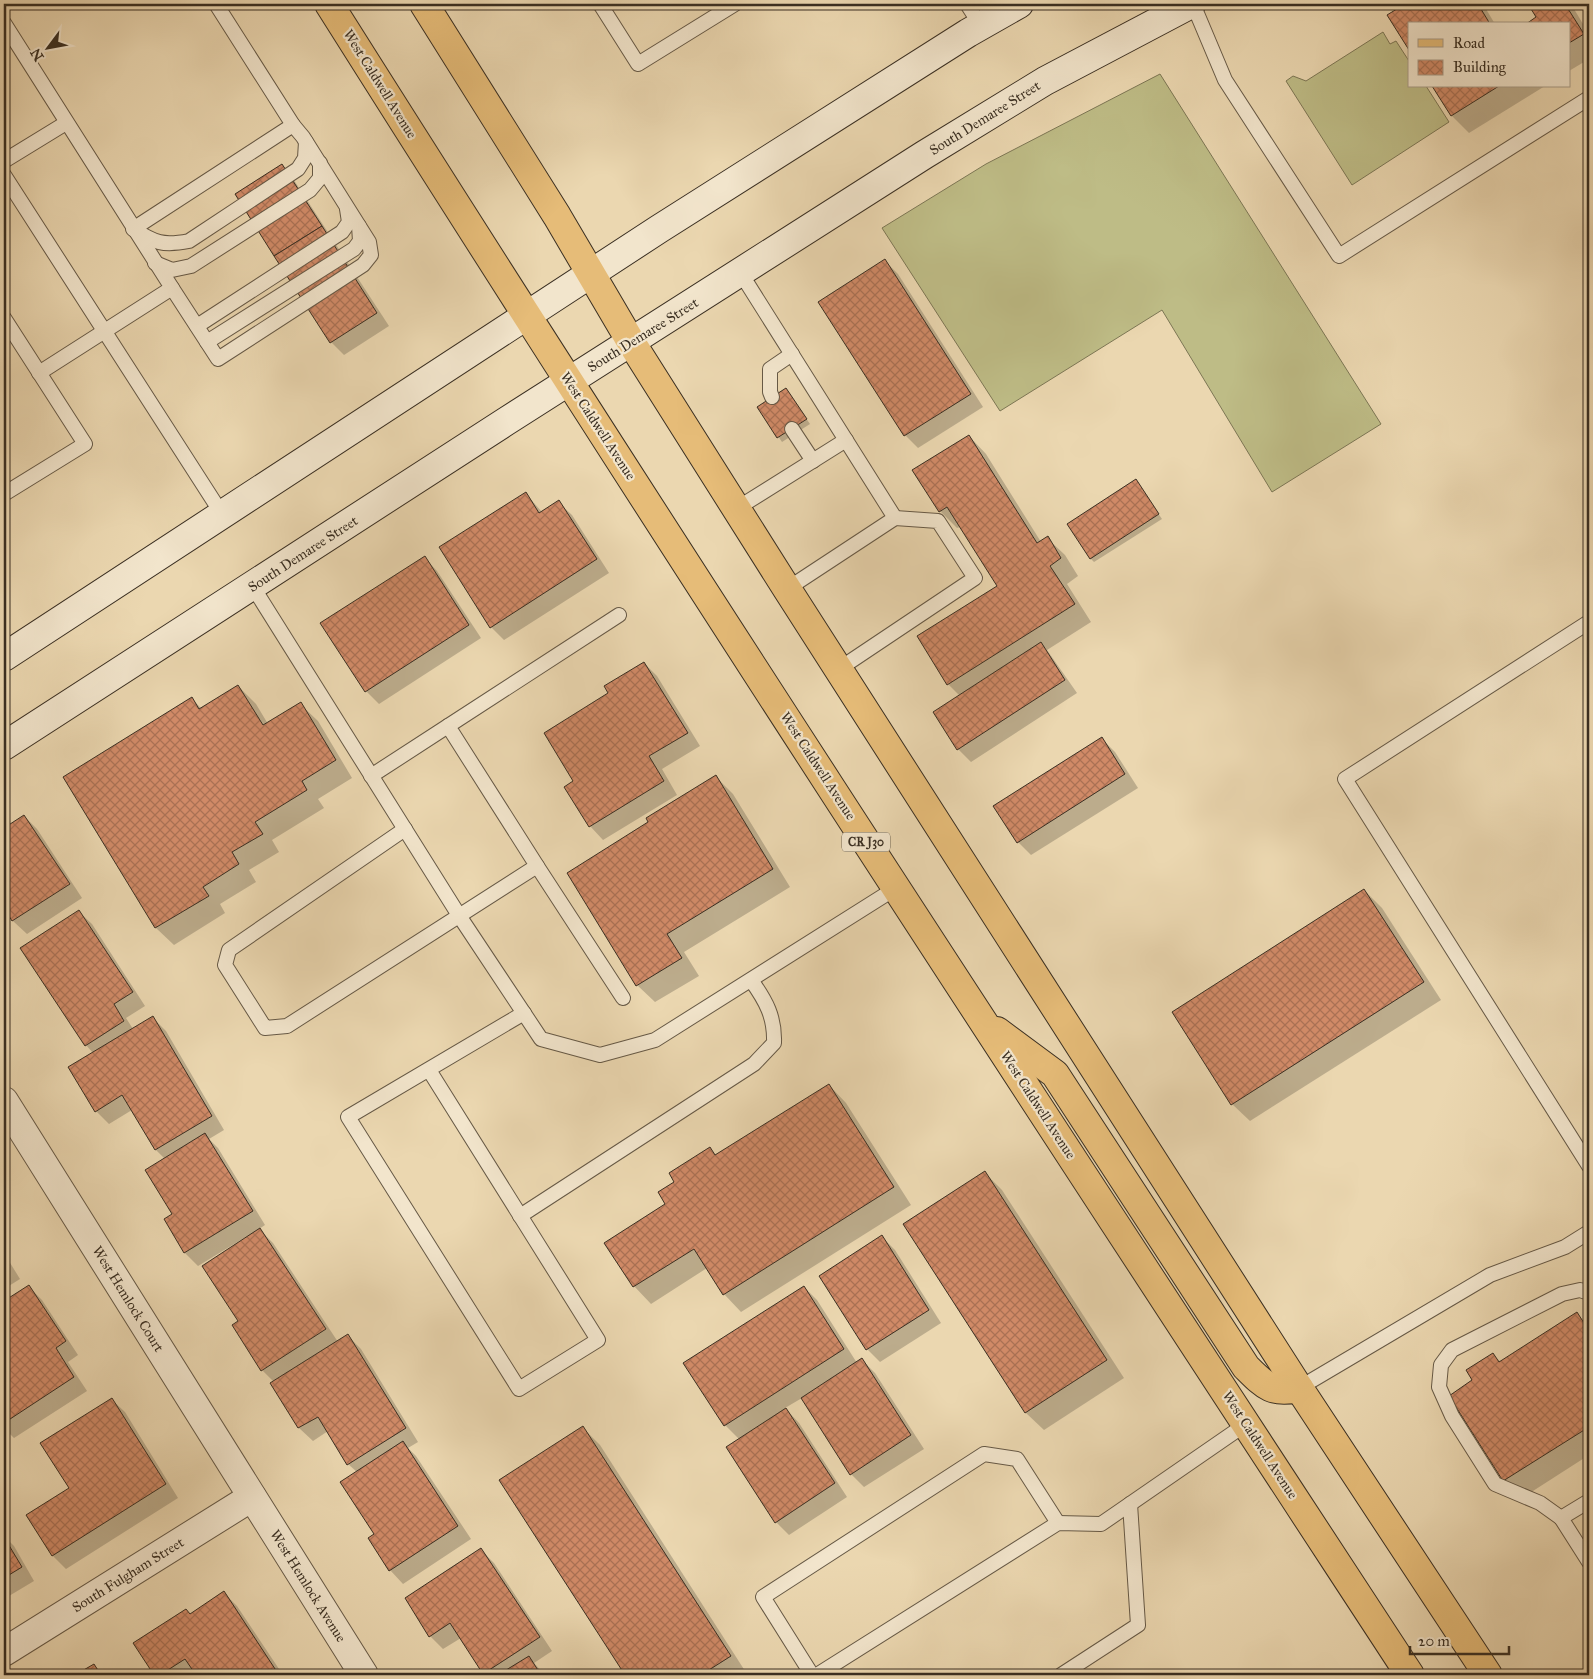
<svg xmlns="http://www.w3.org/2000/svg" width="1593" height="1679" font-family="'IM FELL Great Primer',serif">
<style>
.grass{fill:#bebc86;stroke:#7c7654}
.shadow{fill:#0003}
.building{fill:url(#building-cross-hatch);stroke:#3a2f22}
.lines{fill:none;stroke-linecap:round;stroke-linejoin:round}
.lane-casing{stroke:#665946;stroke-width:16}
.street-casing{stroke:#665946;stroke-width:30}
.secondary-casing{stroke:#3a2f22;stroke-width:30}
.primary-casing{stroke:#3a2f22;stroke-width:30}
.lane{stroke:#f2e5cc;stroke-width:14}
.street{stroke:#f2e5cc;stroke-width:28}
.secondary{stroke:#f2e5cc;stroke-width:28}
.primary{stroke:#e6bc78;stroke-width:28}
.labels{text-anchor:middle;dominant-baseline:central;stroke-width:4.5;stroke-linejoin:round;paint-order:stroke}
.shield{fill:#f2e5cc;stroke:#716655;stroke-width:1}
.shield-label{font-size:12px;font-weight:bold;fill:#3a2f22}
.street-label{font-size:14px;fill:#3a2f22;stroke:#f2e5cc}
</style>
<defs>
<pattern id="building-cross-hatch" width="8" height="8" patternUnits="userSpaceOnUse" patternTransform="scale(1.25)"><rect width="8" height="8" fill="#d08a67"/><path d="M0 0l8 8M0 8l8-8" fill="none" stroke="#aa7154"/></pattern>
</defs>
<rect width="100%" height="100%" fill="#ebd7b0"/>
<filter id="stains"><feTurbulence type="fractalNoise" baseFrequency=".004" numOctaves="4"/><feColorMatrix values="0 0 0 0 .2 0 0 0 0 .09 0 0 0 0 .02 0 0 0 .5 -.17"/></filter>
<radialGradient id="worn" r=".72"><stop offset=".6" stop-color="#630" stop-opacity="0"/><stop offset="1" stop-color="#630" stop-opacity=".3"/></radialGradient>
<g class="grass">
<path d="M1383 32 1390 44 1396 41 1409 61V86H1426L1449 122 1352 185 1286 81 1293 76 1306 81Z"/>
<path d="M1160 74 1381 424 1272 492 1162 310 1000 411 882 228 986 164Z"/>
</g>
<g class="shadow">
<path d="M1407 4H1483L1495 24H1409V48L1389 15Z"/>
<path d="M1529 4H1571L1589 34V59L1569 71V24L1538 18Z"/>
<path d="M1433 86H1545L1469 133 1452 116Z"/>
<path d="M282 165 290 174 389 326 344 355 331 342Z"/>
<path d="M885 261 898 274 983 407 918 448 905 435Z"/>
<path d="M786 389 810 424 782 442 758 407Z"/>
<path d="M969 436 986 454 1041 542 1047 538 1065 555 1078 576 1067 584 1091 622 1047 650 1077 693 971 762 958 749 960 696 948 684 998 586 960 527 957 528 940 511Z"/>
<path d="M1136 481 1162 519 1094 562 1090 558Z"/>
<path d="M526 494 542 512 558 502 572 515 609 573 504 640 491 627Z"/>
<path d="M424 557 437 571 481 638 379 704 366 691Z"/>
<path d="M644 663 657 676 700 746 662 769 677 795 603 840 590 826 575 782Z"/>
<path d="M238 686 256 704 268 724 300 704 318 721 352 778 318 799 324 808 272 840 279 852 249 870 256 882 220 904 225 913 174 945 156 928 64 777 192 699 202 709Z"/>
<path d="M1102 739 1115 752 1138 788 1031 855 1018 842Z"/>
<path d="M716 777 733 794 790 887 684 952 699 976 655 1002 637 985Z"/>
<path d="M24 816 37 829 82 898 27 934 13 921 4 906V830Z"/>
<path d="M1364 890 1382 908 1441 1000 1250 1121 1232 1104Z"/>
<path d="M78 911 92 924 145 1006 126 1018 133 1029 153 1018 166 1031 224 1130 209 1139 218 1148 265 1225 259 1229 273 1243 338 1342 348 1336 361 1349 418 1442 408 1448 416 1456 471 1539 403 1584 390 1570 375 1535 357 1472 348 1464 328 1431 313 1441 299 1428 272 1383 274 1382 262 1370 239 1321 249 1235 198 1266 185 1253 166 1220 173 1215 165 1159 156 1150 132 1110 109 1124 96 1111 93 1053 86 1045Z"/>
<path d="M829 1085 846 1103 911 1205 741 1312 724 1294 707 1268 651 1304 634 1286 676 1183 710 1148 717 1156Z"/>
<path d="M984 1172 1002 1190 1124 1378 1044 1430 1026 1413 904 1224Z"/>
<path d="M882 1237 895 1250 941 1323 880 1362 867 1349Z"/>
<path d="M4 1253 20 1279 4 1289Z"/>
<path d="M29 1287 42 1300 78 1355 68 1362 87 1391 14 1438 4 1428V1386L9 1383 4 1375V1303Z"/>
<path d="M804 1287 817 1300 857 1363 862 1360 875 1373 924 1449 864 1487 851 1474 802 1398 785 1408 799 1423 847 1497 789 1535 776 1522 740 1440 725 1425Z"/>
<path d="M1577 1314 1589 1326V1455L1522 1498 1504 1480 1450 1396 1474 1381 1493 1355 1501 1362Z"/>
<path d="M111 1399 125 1412 178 1498 66 1569 53 1556 28 1516 71 1488Z"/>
<path d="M583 1428 600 1445 747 1674 627 1675 501 1480Z"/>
<path d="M4 1536 14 1546 34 1581 4 1599Z"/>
<path d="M481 1550 494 1563 552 1651 534 1663 545 1675H486L461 1638 443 1649 430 1636Z"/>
<path d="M224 1593 237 1606 283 1675H198L196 1673 193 1675H155L135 1644 190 1615Z"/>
<path d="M94 1665 103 1675H78Z"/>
</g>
<g class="building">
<path d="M1405 4H1478L1490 24H1409V50L1387 15Z"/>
<path d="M1528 4H1565L1584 34 1569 43V24H1526L1536 17Z"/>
<path d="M1432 86H1499L1451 116Z"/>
<path d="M282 164 322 226 274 256 235 194Z"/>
<path d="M322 226 377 313 330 343 274 256Z"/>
<path d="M885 259 971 394 904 436 818 302Z"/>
<path d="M786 388 807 419 777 438 757 407Z"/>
<path d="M969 435 1037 543 1048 536 1061 558 1050 566 1075 604 947 685 917 636 997 586 947 507 939 512 912 470Z"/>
<path d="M1136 479 1159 514 1090 559 1067 524Z"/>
<path d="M526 492 539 513 559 500 597 559 490 628 439 547Z"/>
<path d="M425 556 469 625 365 692 320 623Z"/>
<path d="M1041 642 1065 680 957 750 933 712Z"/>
<path d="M644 662 688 733 649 756 664 781 589 827 564 787 573 781 544 733 608 693 604 686Z"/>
<path d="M238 685 263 725 301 702 336 760 302 781 307 790 255 822 263 834 232 852 239 864 203 887 209 896 155 928 63 777 192 697 199 709Z"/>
<path d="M1102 737 1125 774 1017 843 993 806Z"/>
<path d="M716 775 773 869 667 934 682 958 636 986 567 873 648 822 646 818Z"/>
<path d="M24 815 70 884 12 921 4 908V828Z"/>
<path d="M1364 889 1424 982 1231 1105 1172 1012Z"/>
<path d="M79 910 133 992 114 1004 124 1021 85 1046 20 948Z"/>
<path d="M153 1016 212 1116 155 1150 122 1095 95 1112 68 1067Z"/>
<path d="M829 1084 894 1187 723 1295 694 1249 633 1287 604 1243 665 1204 658 1192 674 1182 669 1173 710 1147 715 1155Z"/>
<path d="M205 1133 253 1211 184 1253 164 1219 172 1214 145 1170Z"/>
<path d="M985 1171 1107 1360 1025 1413 903 1224Z"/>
<path d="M260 1228 326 1329 261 1371 232 1325 238 1321 202 1266Z"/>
<path d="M882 1235 929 1310 866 1350 819 1276Z"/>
<path d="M29 1285 66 1341 56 1348 74 1377 4 1423V1385L7 1383 4 1378V1301Z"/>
<path d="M804 1286 844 1349 724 1426 683 1363Z"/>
<path d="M1577 1312 1589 1331V1427L1503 1481 1449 1396 1472 1380 1466 1370 1493 1353 1499 1362Z"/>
<path d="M348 1334 406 1428 347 1465 318 1417 298 1428 270 1383Z"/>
<path d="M862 1358 911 1435 850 1475 801 1398Z"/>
<path d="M112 1398 166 1484 52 1556 26 1515 69 1488 40 1443Z"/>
<path d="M786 1408 835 1483 775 1523 726 1447Z"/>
<path d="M583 1426 731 1656 701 1675H625L499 1480Z"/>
<path d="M403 1441 458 1526 389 1571 368 1538 374 1534 340 1482Z"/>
<path d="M4 1537 22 1567 4 1578Z"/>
<path d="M481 1548 540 1637 483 1674 450 1623 429 1637 405 1598Z"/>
<path d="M224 1591 279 1675H196L185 1659 160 1675H154L133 1643 186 1609 190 1614Z"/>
<path d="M529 1656 541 1675H498Z"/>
<path d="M94 1664 101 1675H75Z"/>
</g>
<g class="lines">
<defs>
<g id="lane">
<path d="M216 4 293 125 133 229C155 243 163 246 189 241L298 169 305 158 306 142"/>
<path d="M600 4 638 64 735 4"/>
<path d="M967 4 981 26"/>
<path d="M1193 4 1225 80 1339 256 1589 98"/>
<path d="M4 23 172 288 39 373"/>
<path d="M4 161 66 123"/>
<path d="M4 175 222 514"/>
<path d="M155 263 172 270 191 266 310 190 320 178V163"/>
<path d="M740 272 895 518 787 589"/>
<path d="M172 288 218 359 363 265 371 255 369 242 303 137 293 125"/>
<path d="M4 318 85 444 4 494"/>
<path d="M197 326 342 232 349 222 347 209"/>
<path d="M207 342 354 249 360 241 359 226"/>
<path d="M772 397 770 392V369L792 354"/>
<path d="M792 429 813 461"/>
<path d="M736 509 846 440"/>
<path d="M253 587 460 917 541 1039 600 1055 655 1040 896 888"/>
<path d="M1589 622 1345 779 1589 1166"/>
<path d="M839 669 975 578 938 521 895 518"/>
<path d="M371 776 448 726"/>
<path d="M405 829 229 950 225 965 265 1028 287 1026 537 866 448 726 619 615"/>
<path d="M537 866 623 998"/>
<path d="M429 1070 598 1340 519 1389 348 1117 524 1013"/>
<path d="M520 1216 754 1064 774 1043C775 1017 766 1001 751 980"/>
<path d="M1299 1388 1490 1275 1565 1247 1589 1232"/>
<path d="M1589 1501 1561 1518 1589 1562"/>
<path d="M1561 1518 1540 1503 1495 1484 1452 1416 1439 1387 1441 1365 1452 1350 1562 1294 1580 1290 1589 1293"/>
<path d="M812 1675 763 1597 984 1454 1017 1459 1058 1523"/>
<path d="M817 1675 1058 1523 1101 1524 1246 1424"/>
<path d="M1061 1675 1138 1625 1130 1504"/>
</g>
<g id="street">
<path d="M4 1101 364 1675"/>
<path d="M4 1652 252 1497"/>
</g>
<g id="secondary">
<path d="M4 657 659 229 968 33 1019 4"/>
<path d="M4 746 505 422 924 155 1045 81 1191 4"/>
</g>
<g id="primary">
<path d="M329 4C683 565 1047 1120 1410 1675"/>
<path d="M424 4 557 216 631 342 787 589 1299 1388 1488 1675"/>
<path d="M997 1031 1055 1074 1246 1367C1265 1386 1272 1394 1299 1388"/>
</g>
</defs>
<use href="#lane" class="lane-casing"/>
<use href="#street" class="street-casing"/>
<use href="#secondary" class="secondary-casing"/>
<use href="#primary" class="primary-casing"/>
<use href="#lane" class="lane"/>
<use href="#street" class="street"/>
<use href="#secondary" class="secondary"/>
<use href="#primary" class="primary"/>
</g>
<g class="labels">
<rect class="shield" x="842" y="832.5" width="48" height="19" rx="4"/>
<g class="shield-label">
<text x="866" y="842">CR J30</text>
</g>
<g class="street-label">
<text transform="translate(380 84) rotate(58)">West Caldwell Avenue</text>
<text transform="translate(985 118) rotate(-32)">South Demaree Street</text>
<text transform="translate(643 335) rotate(-32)">South Demaree Street</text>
<text transform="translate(598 426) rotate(57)">West Caldwell Avenue</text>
<text transform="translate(303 554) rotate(-33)">South Demaree Street</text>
<text transform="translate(818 766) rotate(57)">West Caldwell Avenue</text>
<text transform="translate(1038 1105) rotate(57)">West Caldwell Avenue</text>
<text transform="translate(128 1299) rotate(58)">West Hemlock Court</text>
<text transform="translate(1260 1445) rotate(57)">West Caldwell Avenue</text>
<text transform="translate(128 1575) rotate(-32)">South Fulgham Street</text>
<text transform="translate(308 1586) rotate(58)">West Hemlock Avenue</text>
</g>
</g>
<rect width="1593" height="1679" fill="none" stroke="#ebd7b0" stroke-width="20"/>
<rect x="5" y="5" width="1583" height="1669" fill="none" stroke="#3a2f22" stroke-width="2.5"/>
<rect x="10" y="10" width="1573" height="1659" fill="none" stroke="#3a2f22"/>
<rect x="1408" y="22" width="162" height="65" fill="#f2e5cc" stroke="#a89c88"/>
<rect x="1418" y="39" width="25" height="8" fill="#e6bc78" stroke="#a89c88"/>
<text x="1453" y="48" font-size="15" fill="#3a2f22">Road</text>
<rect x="1418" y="60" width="25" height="15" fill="url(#building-cross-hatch)" stroke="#a89c88"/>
<text x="1453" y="72" font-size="15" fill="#3a2f22">Building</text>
<g transform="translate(48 48) rotate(238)" stroke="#f2e5cc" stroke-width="4" paint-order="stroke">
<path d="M0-4L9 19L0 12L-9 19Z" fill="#3a2f22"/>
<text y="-8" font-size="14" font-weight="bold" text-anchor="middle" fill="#3a2f22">N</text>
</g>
<path d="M1410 1646v8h99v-8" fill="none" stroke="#3a2f22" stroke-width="2.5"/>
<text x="1418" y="1646" font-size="15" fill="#3a2f22" stroke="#f2e5cc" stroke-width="4" paint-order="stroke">20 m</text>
<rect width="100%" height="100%" filter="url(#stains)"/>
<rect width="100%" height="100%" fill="url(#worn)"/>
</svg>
